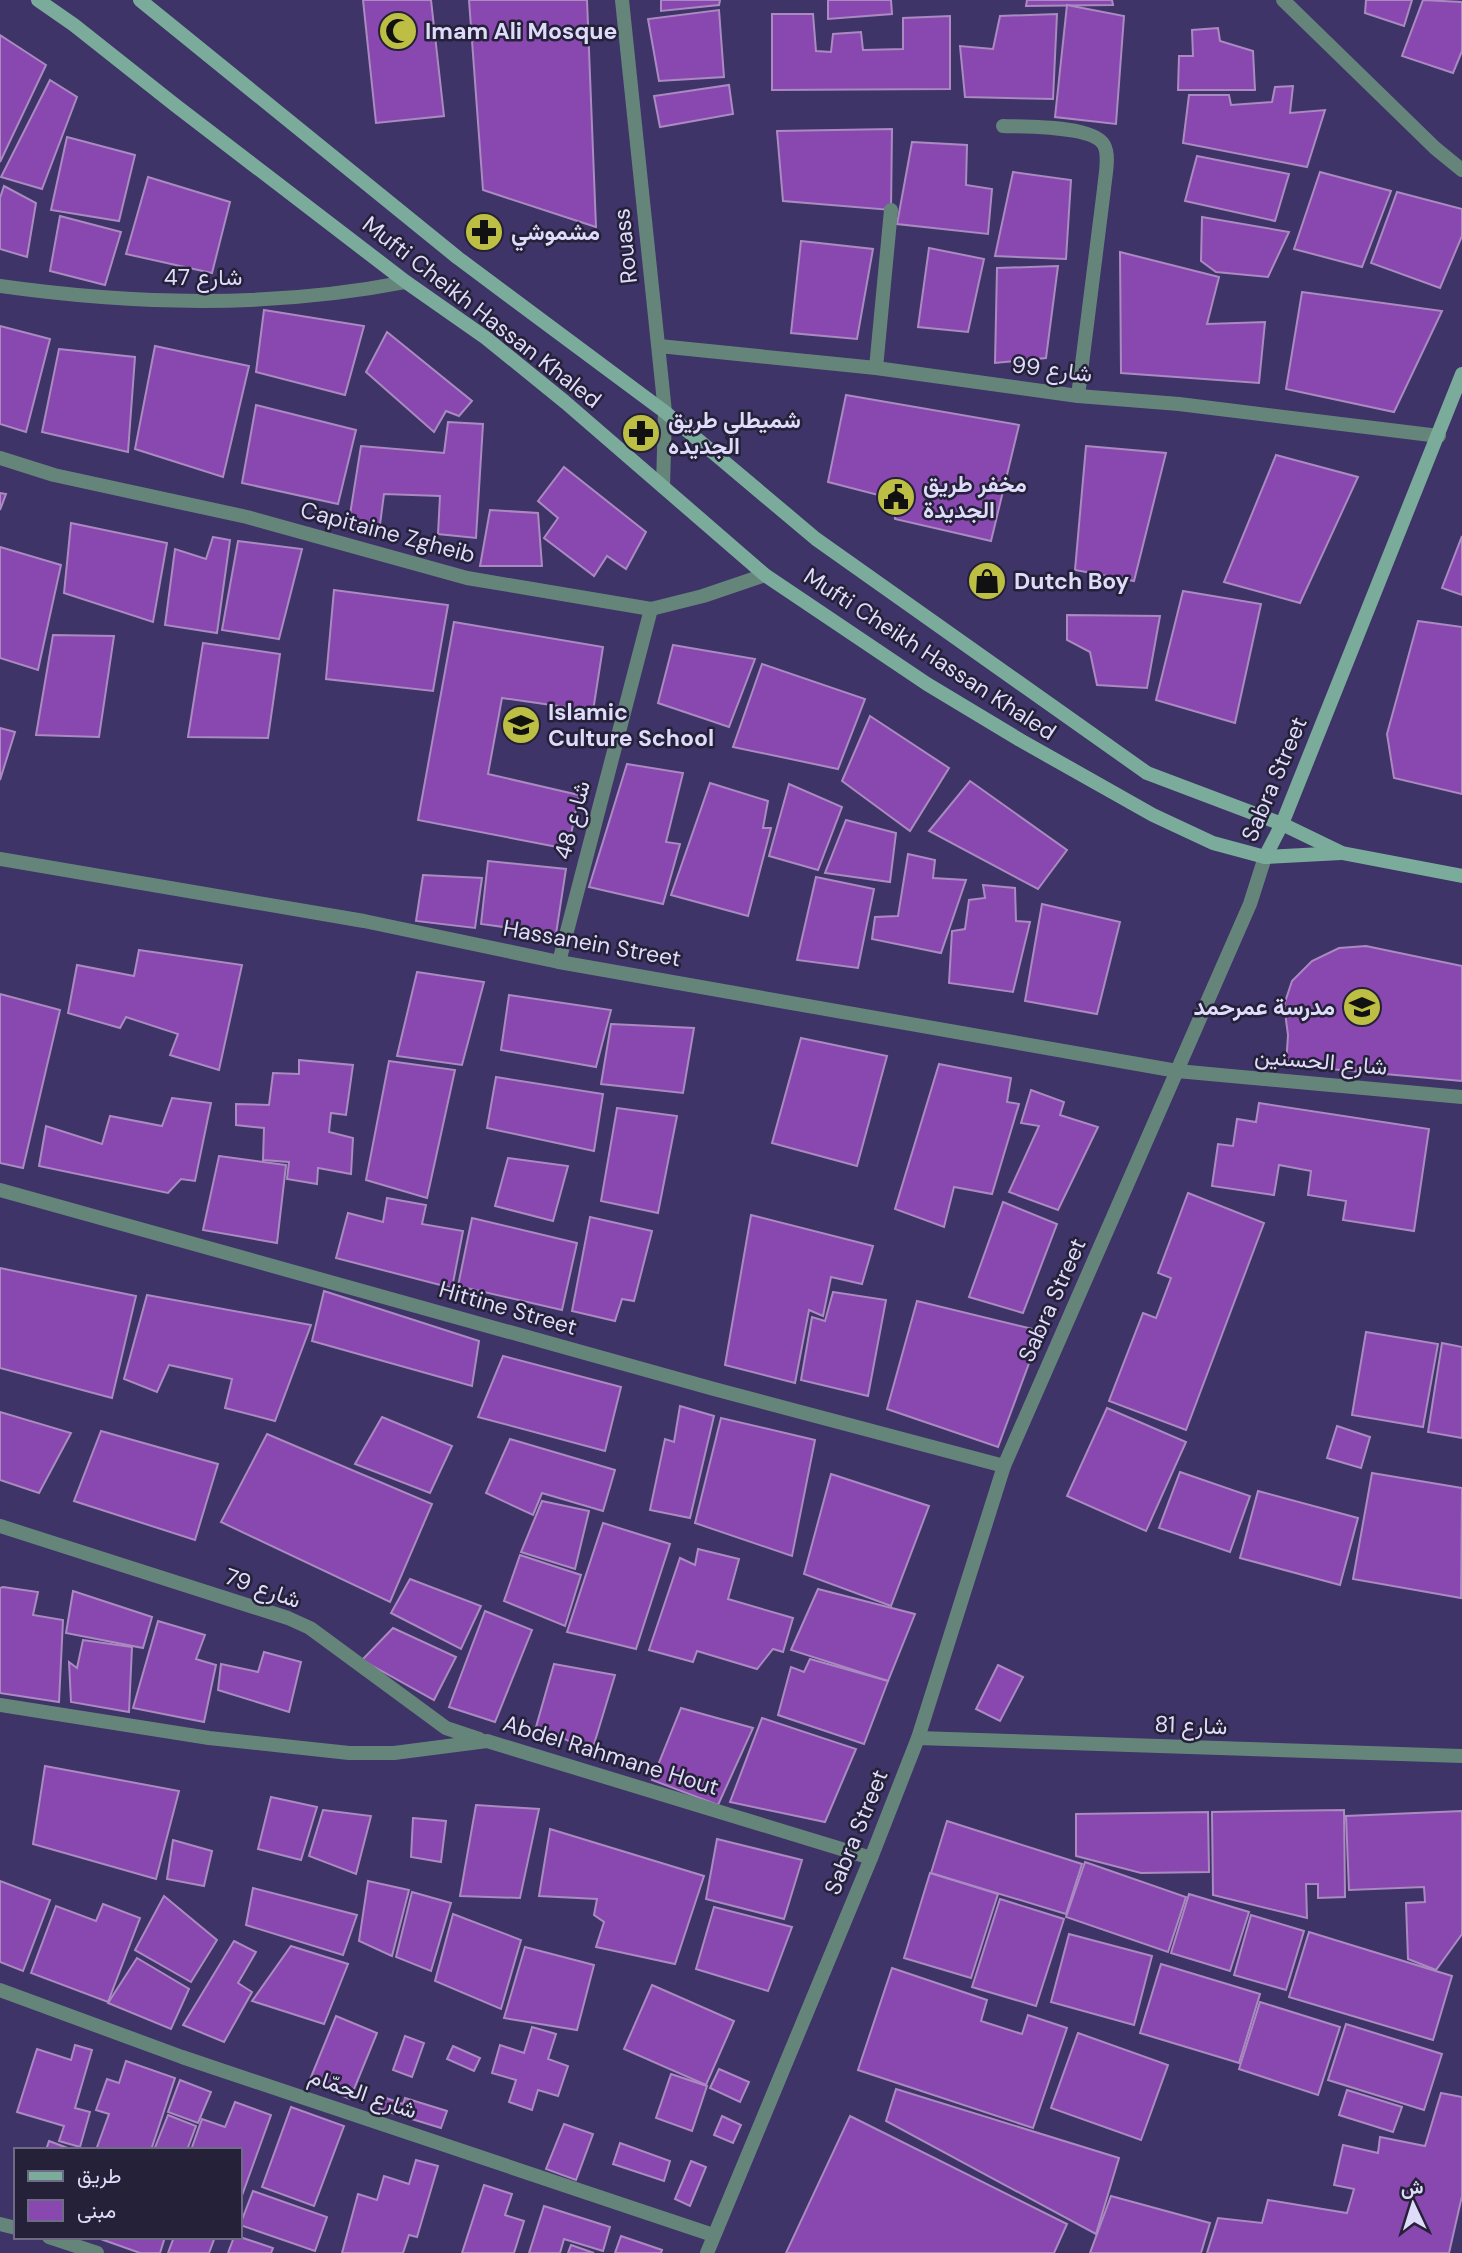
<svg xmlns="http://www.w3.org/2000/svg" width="1462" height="2253" font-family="'DM Sans',Vazirmatn,sans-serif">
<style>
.building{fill:#8948b0;stroke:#aa8ac0;stroke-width:2}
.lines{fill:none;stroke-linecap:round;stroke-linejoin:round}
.street{stroke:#66857a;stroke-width:14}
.secondary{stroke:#7bac9b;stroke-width:14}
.labels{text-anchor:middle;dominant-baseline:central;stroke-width:5;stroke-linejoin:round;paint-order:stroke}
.poi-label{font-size:23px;font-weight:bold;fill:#dfdbfa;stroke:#252138;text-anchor:start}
.street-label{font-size:23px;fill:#dfdbfa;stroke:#252138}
</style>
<rect width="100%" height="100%" fill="#3e3467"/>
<g class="building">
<path d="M363 0H431L444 116 376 123Z"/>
<path d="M469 0H587L596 227 483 190Z"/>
<path d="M661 0H720L719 5 661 11Z"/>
<path d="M828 0H891L892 14 828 19Z"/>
<path d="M1027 0H1112L1113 5 1026 6Z"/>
<path d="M1366 0H1412L1404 26 1365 13Z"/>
<path d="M1423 0 1462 2V51L1453 73 1402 56Z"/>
<path d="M1067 5 1124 16 1116 124 1055 117Z"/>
<path d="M719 10 724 77 659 81 648 19Z"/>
<path d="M772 14H813L816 51 831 52 833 34 861 32 863 50 903 49V18L950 16V89L772 90Z"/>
<path d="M1057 14 1053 99 965 97 960 46 993 49 1000 16Z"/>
<path d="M1218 28 1220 41 1253 51 1255 90H1178L1179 56H1193L1192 30Z"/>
<path d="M0 35 46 65 0 162Z"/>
<path d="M50 80 77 97 42 189 1 177Z"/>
<path d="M729 85 733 114 660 127 654 96Z"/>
<path d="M1293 86 1290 113 1325 110 1307 167 1183 143 1189 95H1229L1231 105 1272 102 1275 87Z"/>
<path d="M892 129 891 210 783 201 777 131Z"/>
<path d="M67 137 135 155 119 221 51 210Z"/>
<path d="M912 142 967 145 966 185 992 189 988 234 897 224Z"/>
<path d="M1197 156 1289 174 1275 221 1185 201Z"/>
<path d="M1013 172 1071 180 1066 259 995 256Z"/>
<path d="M1320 172 1391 191 1362 267 1294 249Z"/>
<path d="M148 177 230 202 212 273 126 254Z"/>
<path d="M4 186 36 203 27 257 0 249V198Z"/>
<path d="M1397 192 1462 209V236L1440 288 1371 263Z"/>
<path d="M60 216 121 232 105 285 50 271Z"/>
<path d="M1202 217 1289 232 1268 277 1216 272 1201 261Z"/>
<path d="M801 241 873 249 857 339 791 333Z"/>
<path d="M929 248 984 259 968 332 918 327Z"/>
<path d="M1120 252 1219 277 1207 324 1265 322 1259 383 1121 373Z"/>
<path d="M1058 266 1046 358 995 363 997 268Z"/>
<path d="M1302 292 1442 311 1394 412 1286 389Z"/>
<path d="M264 310 364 326 345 395 256 372Z"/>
<path d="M0 326 50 339 26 432 0 424Z"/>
<path d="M387 332 472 401 459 416 446 411 434 432 366 372Z"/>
<path d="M155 346 249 366 223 477 135 449Z"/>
<path d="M59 349 135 357 128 452 42 432Z"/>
<path d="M846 395 1019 425 991 541 895 519 894 499 828 482Z"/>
<path d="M256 405 356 430 338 504 242 483Z"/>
<path d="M448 422 483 424 476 538 438 534 440 496 384 494 379 532 348 527 361 446 444 453Z"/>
<path d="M1086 446 1166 453 1134 581 1075 570Z"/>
<path d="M1276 455 1358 477 1300 603 1224 582Z"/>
<path d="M564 467 646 532 626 569 607 556 594 576 544 538 558 518 538 501Z"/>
<path d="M0 493 6 494 0 510Z"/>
<path d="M490 510 538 513 542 566H480Z"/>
<path d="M71 523 167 543 153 622 64 593Z"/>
<path d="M1462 536V595L1442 588Z"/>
<path d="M213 537 230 540 217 633 165 625 175 549 206 559Z"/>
<path d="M238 541 302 549 279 639 222 630Z"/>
<path d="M0 547 61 565 38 670 0 658Z"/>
<path d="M334 590 448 605 433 691 326 679Z"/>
<path d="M1183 591 1261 604 1235 723 1156 700Z"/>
<path d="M1067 615 1160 616 1147 688 1097 685 1090 652 1067 640Z"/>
<path d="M1418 621 1462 627V794L1394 778 1387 734Z"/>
<path d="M454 622 603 647 593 711 502 698 488 774 579 795 568 849 418 820Z"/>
<path d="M53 635 114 636 99 737 36 735Z"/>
<path d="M203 643 280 654 268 738 188 737Z"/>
<path d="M673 645 755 659 729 727 658 703Z"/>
<path d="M762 664 865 699 838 769 733 747Z"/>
<path d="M870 716 949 768 910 831 842 781Z"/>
<path d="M0 728 15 732 0 780Z"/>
<path d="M627 764 683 773 666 842 680 844 663 904 589 887Z"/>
<path d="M970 781 1067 850 1038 889 929 831Z"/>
<path d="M710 783 768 801 763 828H771L748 916 671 895Z"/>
<path d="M789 784 842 807 818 870 769 856Z"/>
<path d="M846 820 896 833 890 882 825 873Z"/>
<path d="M908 854 935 860 933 878 966 880 941 953 872 939 875 917 898 916Z"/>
<path d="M488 861 566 869 556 934 481 924Z"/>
<path d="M423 875 482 878 475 928 416 921Z"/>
<path d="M816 877 874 889 858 968 797 960Z"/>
<path d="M983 885 1015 888 1016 921 1030 922 1013 992 949 983 952 931 965 929 969 900 985 898Z"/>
<path d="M1042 904 1120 922 1097 1014 1025 1001Z"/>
<path d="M1366 946 1462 966V1081L1286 1065 1288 1035 1284 1005 1292 981 1312 961 1339 948Z"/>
<path d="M139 950 242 965 219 1070 170 1055 178 1034 126 1017 120 1028 68 1013 77 965 134 976Z"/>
<path d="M417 972 484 982 462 1065 397 1056Z"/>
<path d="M0 994 60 1010 23 1168 0 1163Z"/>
<path d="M509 995 611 1010 596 1067 501 1050Z"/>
<path d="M611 1024 694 1028 683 1093 601 1084Z"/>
<path d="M801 1038 887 1056 857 1166 772 1143Z"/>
<path d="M299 1060 353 1065 346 1115 331 1113 329 1132 353 1138 351 1174 318 1168 317 1184 287 1179 289 1162 263 1160 264 1128 236 1125V1104L269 1105 273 1073 299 1074Z"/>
<path d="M389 1061 455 1070 427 1198 366 1180Z"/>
<path d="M939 1064 1011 1078 1007 1102 1019 1104 992 1194 954 1187 944 1227 895 1209Z"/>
<path d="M496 1077 603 1094 594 1151 487 1128Z"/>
<path d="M1031 1090 1064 1102 1060 1115 1098 1127 1058 1210 1009 1192 1039 1126 1021 1123Z"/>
<path d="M172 1098 211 1103 195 1181 181 1179 168 1193 39 1166 46 1126 102 1144 110 1116 162 1126Z"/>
<path d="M1259 1103 1429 1129 1414 1231 1343 1220 1346 1201 1308 1195 1311 1171 1279 1165 1274 1195 1212 1186 1218 1144 1233 1146 1237 1119 1256 1122Z"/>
<path d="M617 1108 677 1116 658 1213 601 1201Z"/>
<path d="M219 1156 286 1165 277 1243 203 1230Z"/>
<path d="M508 1158 568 1166 553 1221 495 1206Z"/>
<path d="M1188 1193 1264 1223 1186 1430 1109 1401 1143 1313 1156 1318 1171 1278 1158 1273Z"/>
<path d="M387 1198 426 1205 422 1224 463 1231 452 1288 336 1258 348 1213 383 1222Z"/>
<path d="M1003 1202 1057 1224 1023 1313 969 1297Z"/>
<path d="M751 1215 873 1246 862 1284 831 1277 823 1316 809 1310 795 1383 725 1365Z"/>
<path d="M590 1217 652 1231 634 1301 622 1299 615 1321 572 1311Z"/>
<path d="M472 1218 577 1243 562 1310 458 1286Z"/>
<path d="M0 1268 136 1296 112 1398 0 1368Z"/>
<path d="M324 1291 479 1341 472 1386 312 1341Z"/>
<path d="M833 1292 886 1300 868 1396 801 1380 812 1317 825 1321Z"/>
<path d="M147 1295 311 1325 275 1421 225 1408 232 1379 169 1365 157 1392 124 1379Z"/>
<path d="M917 1301 1041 1331 998 1447 887 1409Z"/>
<path d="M1366 1332 1438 1344 1423 1427 1352 1415Z"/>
<path d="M1442 1343 1462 1347V1438L1428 1432Z"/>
<path d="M503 1356 621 1387 605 1451 478 1417Z"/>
<path d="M680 1406 714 1416 690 1518 650 1510 665 1439 674 1442Z"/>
<path d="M1107 1408 1186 1442 1146 1531 1067 1496Z"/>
<path d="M0 1412 71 1433 39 1493 0 1480Z"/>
<path d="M382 1417 452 1446 430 1493 355 1464Z"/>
<path d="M721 1418 815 1440 792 1556 695 1523Z"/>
<path d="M1337 1426 1370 1437 1361 1468 1327 1458Z"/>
<path d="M101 1431 218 1464 195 1540 74 1501Z"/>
<path d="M267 1434 432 1504 390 1602 221 1522Z"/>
<path d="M510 1439 615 1470 603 1511 542 1493 533 1515 486 1493Z"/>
<path d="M1180 1472 1250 1496 1230 1552 1159 1528Z"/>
<path d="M1372 1473 1462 1488 1461 1598 1353 1579Z"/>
<path d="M831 1474 929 1506 891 1606 804 1574Z"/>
<path d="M1258 1491 1358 1518 1340 1585 1240 1558Z"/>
<path d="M542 1501 589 1511 575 1569 521 1552Z"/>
<path d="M603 1523 670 1544 636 1649 567 1632Z"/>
<path d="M698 1549 739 1559 728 1599 793 1618 783 1652 773 1649 757 1669 697 1651 693 1662 649 1650 680 1558 695 1565Z"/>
<path d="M520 1555 581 1575 565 1626 504 1601Z"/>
<path d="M410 1579 481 1606 461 1649 391 1613Z"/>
<path d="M3 1587 38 1592 33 1615 63 1620 59 1702 0 1693V1588Z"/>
<path d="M818 1589 915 1614 888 1681 791 1650Z"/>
<path d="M73 1591 152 1617 143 1648 66 1633Z"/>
<path d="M485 1611 532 1630 495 1722 449 1707Z"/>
<path d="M158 1621 205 1635 196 1659 216 1665 204 1722 133 1708Z"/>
<path d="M393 1628 456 1657 434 1700 362 1660Z"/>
<path d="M83 1640 132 1647 129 1712 71 1702 69 1662 77 1668Z"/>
<path d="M264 1652 301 1662 289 1712 218 1690 221 1664 258 1672Z"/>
<path d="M810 1659 888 1681 864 1744 778 1715 791 1667 804 1672Z"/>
<path d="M554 1664 615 1675 592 1751 536 1727Z"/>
<path d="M998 1665 1023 1677 1000 1721 976 1709Z"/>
<path d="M681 1708 753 1728 718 1805 652 1780Z"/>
<path d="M762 1718 856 1749 825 1822 730 1802Z"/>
<path d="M45 1766 179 1791 156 1879 33 1844Z"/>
<path d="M271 1797 317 1807 301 1860 258 1849Z"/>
<path d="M476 1805 539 1809 520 1898 460 1896Z"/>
<path d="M323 1810 371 1816 356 1874 309 1856Z"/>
<path d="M1344 1810 1345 1897 1318 1898V1884H1306L1307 1918 1213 1895 1212 1812Z"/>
<path d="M1462 1811V1934L1436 1970 1408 1959 1406 1903 1425 1902 1424 1887 1349 1890 1346 1816Z"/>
<path d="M1208 1812 1209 1872 1141 1873 1076 1856V1814Z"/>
<path d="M413 1818 446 1821 441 1862 411 1857Z"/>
<path d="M947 1821 1082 1864 1066 1914 931 1873Z"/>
<path d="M550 1829 704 1876 675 1964 596 1947 604 1922 594 1915 597 1899 539 1896Z"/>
<path d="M717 1839 802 1860 784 1919 706 1899Z"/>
<path d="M173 1840 212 1851 204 1886 167 1879Z"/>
<path d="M1085 1862 1186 1897 1168 1952 1066 1917Z"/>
<path d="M930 1873 998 1894 971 1978 904 1958Z"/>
<path d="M0 1881 50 1900 23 1971 0 1962Z"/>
<path d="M368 1881 409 1890 392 1956 359 1941Z"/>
<path d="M253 1888 357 1915 343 1955 246 1925Z"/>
<path d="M412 1892 451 1903 431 1971 396 1957Z"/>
<path d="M1189 1894 1249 1912 1230 1971 1171 1953Z"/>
<path d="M164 1896 217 1940 191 1982 135 1950Z"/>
<path d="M1000 1899 1064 1919 1036 2006 972 1987Z"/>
<path d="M103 1904 140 1918 108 2002 31 1973 56 1906 96 1921Z"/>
<path d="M714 1907 792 1927 768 1991 696 1969Z"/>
<path d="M453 1914 521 1940 501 2009 435 1981Z"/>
<path d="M1251 1915 1304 1931 1286 1990 1234 1975Z"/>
<path d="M1309 1932 1452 1976 1433 2040 1289 1997Z"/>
<path d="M1069 1934 1152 1956 1134 2025 1051 2002Z"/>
<path d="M234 1941 256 1952 238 1983 252 1992 224 2042 183 2025Z"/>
<path d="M291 1946 348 1964 324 2024 252 2001Z"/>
<path d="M525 1947 594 1965 577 2030 504 2018Z"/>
<path d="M137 1958 189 1989 171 2029 108 2003Z"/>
<path d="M1161 1964 1260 1994 1239 2063 1140 2033Z"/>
<path d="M892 1968 987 2000 981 2021 1022 2034 1028 2015 1067 2028 1033 2128 858 2070Z"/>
<path d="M652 1985 734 2021 706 2085 624 2049Z"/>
<path d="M1260 2002 1340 2027 1318 2095 1239 2069Z"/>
<path d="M336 2016 377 2033 350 2099 309 2082Z"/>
<path d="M1346 2024 1442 2054 1424 2110 1328 2080Z"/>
<path d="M532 2027 556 2034 548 2059 568 2066 558 2096 538 2090 532 2110 509 2102 516 2080 492 2073 500 2045 524 2053Z"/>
<path d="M1078 2033 1168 2065 1141 2140 1051 2108Z"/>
<path d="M405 2036 424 2043 412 2077 393 2070Z"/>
<path d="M75 2045 92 2050 75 2108 90 2112 80 2147 59 2141 64 2126 17 2112 37 2049 71 2060Z"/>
<path d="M453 2046 480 2058 474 2071 447 2059Z"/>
<path d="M126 2061 175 2078 151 2150H96L109 2114 96 2110 107 2079 119 2083Z"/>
<path d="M719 2069 749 2082 740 2102 710 2088Z"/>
<path d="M671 2074 707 2086 692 2131 656 2118Z"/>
<path d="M180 2080 211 2092 198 2123 168 2112Z"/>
<path d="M896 2089 1119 2158 1096 2234 886 2121Z"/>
<path d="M1347 2090 1402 2107 1393 2132 1339 2115Z"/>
<path d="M1441 2093 1462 2097V2196L1449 2253H1207L1218 2218 1262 2223 1268 2200 1347 2213 1354 2189 1334 2185 1343 2145 1378 2153 1380 2137 1425 2146Z"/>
<path d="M383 2097 403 2104 405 2098 447 2111 441 2128 379 2109Z"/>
<path d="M235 2102 271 2115 240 2201V2150H191L202 2119 225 2127Z"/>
<path d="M291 2107 344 2126 314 2206 262 2187Z"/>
<path d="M168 2115 196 2126 187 2150H154Z"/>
<path d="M722 2116 741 2125 733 2143 714 2135Z"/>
<path d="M850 2116 1067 2224 1054 2253H786Z"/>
<path d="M564 2124 593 2134 576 2180 546 2169Z"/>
<path d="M49 2141 73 2150H46Z"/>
<path d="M620 2143 670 2161 664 2181 613 2164Z"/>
<path d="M416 2160 438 2166 417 2237 409 2235 403 2253H342L358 2194 377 2200 384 2176 409 2184Z"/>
<path d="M691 2161 706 2167 690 2206 675 2199Z"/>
<path d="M484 2185 512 2194 505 2215 524 2221 514 2253H462Z"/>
<path d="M253 2191 327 2217 315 2251 240 2225Z"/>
<path d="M1111 2196 1210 2223 1201 2253H1090Z"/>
<path d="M544 2206 610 2227 603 2251 564 2239 560 2253H529Z"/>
<path d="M621 2236 662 2250 661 2253H615Z"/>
<path d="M95 2237H165L160 2253H140Z"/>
<path d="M174 2237H215L209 2253H168Z"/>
<path d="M234 2237H240L273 2248 271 2253H228Z"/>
<path d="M571 2245 594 2253H568Z"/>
</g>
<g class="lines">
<g class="street">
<path d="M622 0 665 412 663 487"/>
<path d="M1283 0 1435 148 1462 170"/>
<path d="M1003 126C1023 127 1093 125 1104 145 1110 156 1105 176 1104 189L1078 396"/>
<path d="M0 286C134 305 273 308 406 282"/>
<path d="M659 346 876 368 1078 396 1179 404 1439 436"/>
<path d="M876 368 891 210"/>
<path d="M0 458 54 475 247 517 467 578 651 609 703 596 765 575"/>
<path d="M0 859 364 921 559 962 1177 1071 1462 1097"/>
<path d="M559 962 651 609"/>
<path d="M0 1190 714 1389 1004 1466"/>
<path d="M0 1526 288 1618 310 1628 446 1728 479 1739"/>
<path d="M0 1705 209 1738 349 1753H394L487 1741 871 1858"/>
<path d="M918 1738 1462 1756"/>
<path d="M0 1990 182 2057 713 2235"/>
<path d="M0 2224 16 2228"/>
<path d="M49 2237 97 2253"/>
<path d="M707 2253 871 1858 918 1738 1004 1466 1250 904 1265 857"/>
</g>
<g class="secondary">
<path d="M38 0 74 25 175 105 406 282 486 338 565 402 765 575 927 684 1020 740 1153 815 1213 843 1265 857 1341 853"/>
<path d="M140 0 458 258 665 412 816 539 1147 773 1282 824 1342 853 1462 876"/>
<path d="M1265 857 1282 824 1462 374"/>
</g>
</g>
<defs>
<symbol id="mosque-disc" viewBox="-11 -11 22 22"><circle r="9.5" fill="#bcbf44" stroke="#252138"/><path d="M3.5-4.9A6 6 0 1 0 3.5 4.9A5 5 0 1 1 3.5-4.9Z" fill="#111"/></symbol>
<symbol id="pharmacy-disc" viewBox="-11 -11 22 22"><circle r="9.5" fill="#bcbf44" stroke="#252138"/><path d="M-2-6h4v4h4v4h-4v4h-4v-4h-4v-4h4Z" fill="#111"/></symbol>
<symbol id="civic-disc" viewBox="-11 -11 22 22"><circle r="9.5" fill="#bcbf44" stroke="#252138"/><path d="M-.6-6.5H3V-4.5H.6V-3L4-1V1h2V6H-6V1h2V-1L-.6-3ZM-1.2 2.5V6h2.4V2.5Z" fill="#111"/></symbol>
<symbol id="shop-disc" viewBox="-11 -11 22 22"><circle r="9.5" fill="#bcbf44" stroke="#252138"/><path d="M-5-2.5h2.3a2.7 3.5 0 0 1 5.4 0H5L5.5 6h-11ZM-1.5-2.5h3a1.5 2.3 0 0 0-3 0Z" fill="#111"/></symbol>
<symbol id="school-disc" viewBox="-11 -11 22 22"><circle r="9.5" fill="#bcbf44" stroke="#252138"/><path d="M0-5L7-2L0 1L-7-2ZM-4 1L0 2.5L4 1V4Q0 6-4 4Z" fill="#111"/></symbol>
</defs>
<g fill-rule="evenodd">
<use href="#mosque-disc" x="376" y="9" width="44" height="44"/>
<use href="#pharmacy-disc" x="462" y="210" width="44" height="44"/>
<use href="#pharmacy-disc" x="619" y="411" width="44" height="44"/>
<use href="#civic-disc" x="874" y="475" width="44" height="44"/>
<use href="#shop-disc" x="965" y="559" width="44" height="44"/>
<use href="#school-disc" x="499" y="703" width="44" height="44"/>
<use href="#school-disc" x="1340" y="985" width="44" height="44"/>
</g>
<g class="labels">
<g class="poi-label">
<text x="425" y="31">Imam Ali Mosque</text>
<text x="511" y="232">مشموشي</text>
<text x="668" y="420">شميطلي طريق<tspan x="668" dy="26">الجديده</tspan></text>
<text x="923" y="484">مخفر طريق<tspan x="923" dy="26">الجديدة</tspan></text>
<text x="1014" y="581">Dutch Boy</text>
<text x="548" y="712">Islamic<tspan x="548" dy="26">Culture School</tspan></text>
<text x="1335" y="1007" text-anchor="end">مدرسة عمرحمد</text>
</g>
<g class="street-label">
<text transform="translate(625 246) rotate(-96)">Rouass</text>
<text x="203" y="277">شارع 47</text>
<text transform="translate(482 312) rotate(38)">Mufti Cheikh Hassan Khaled</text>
<text transform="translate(1052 369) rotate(7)">شارع 99</text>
<text transform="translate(388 532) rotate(15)">Capitaine Zgheib</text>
<text transform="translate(930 654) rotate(33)">Mufti Cheikh Hassan Khaled</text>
<text transform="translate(1274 779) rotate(-67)">Sabra Street</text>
<text transform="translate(572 820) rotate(-75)">شارع 48</text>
<text transform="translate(592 943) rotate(10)">Hassanein Street</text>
<text transform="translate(1321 1061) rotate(5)">شارع الحسنين</text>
<text transform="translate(1052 1300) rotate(-66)">Sabra Street</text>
<text transform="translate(508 1308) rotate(16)">Hittine Street</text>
<text transform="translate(263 1588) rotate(19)">شارع 79</text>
<text transform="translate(1191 1725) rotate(2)">شارع 81</text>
<text transform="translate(611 1755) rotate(17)">Abdel Rahmane Hout</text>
<text transform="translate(856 1832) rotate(-68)">Sabra Street</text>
<text transform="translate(363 2093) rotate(19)">شارع الحمّام</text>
</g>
</g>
<rect x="14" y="2148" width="228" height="91" fill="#252138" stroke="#6f6b86" stroke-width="2"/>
<rect x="28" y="2171" width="35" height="10" fill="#7bac9b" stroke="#6f6b86" stroke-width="2"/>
<text x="77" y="2183" font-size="21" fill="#dfdbfa">طريق</text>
<rect x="28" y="2200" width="35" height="21" fill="#8948b0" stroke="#6f6b86" stroke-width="2"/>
<text x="77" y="2218" font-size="21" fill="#dfdbfa">مبنى</text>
<g transform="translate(1413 2204) rotate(356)" stroke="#252138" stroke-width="5" paint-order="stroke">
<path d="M0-5L12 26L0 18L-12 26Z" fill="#dfdbfa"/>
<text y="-10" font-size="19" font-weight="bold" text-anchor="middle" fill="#dfdbfa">ش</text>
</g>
</svg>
